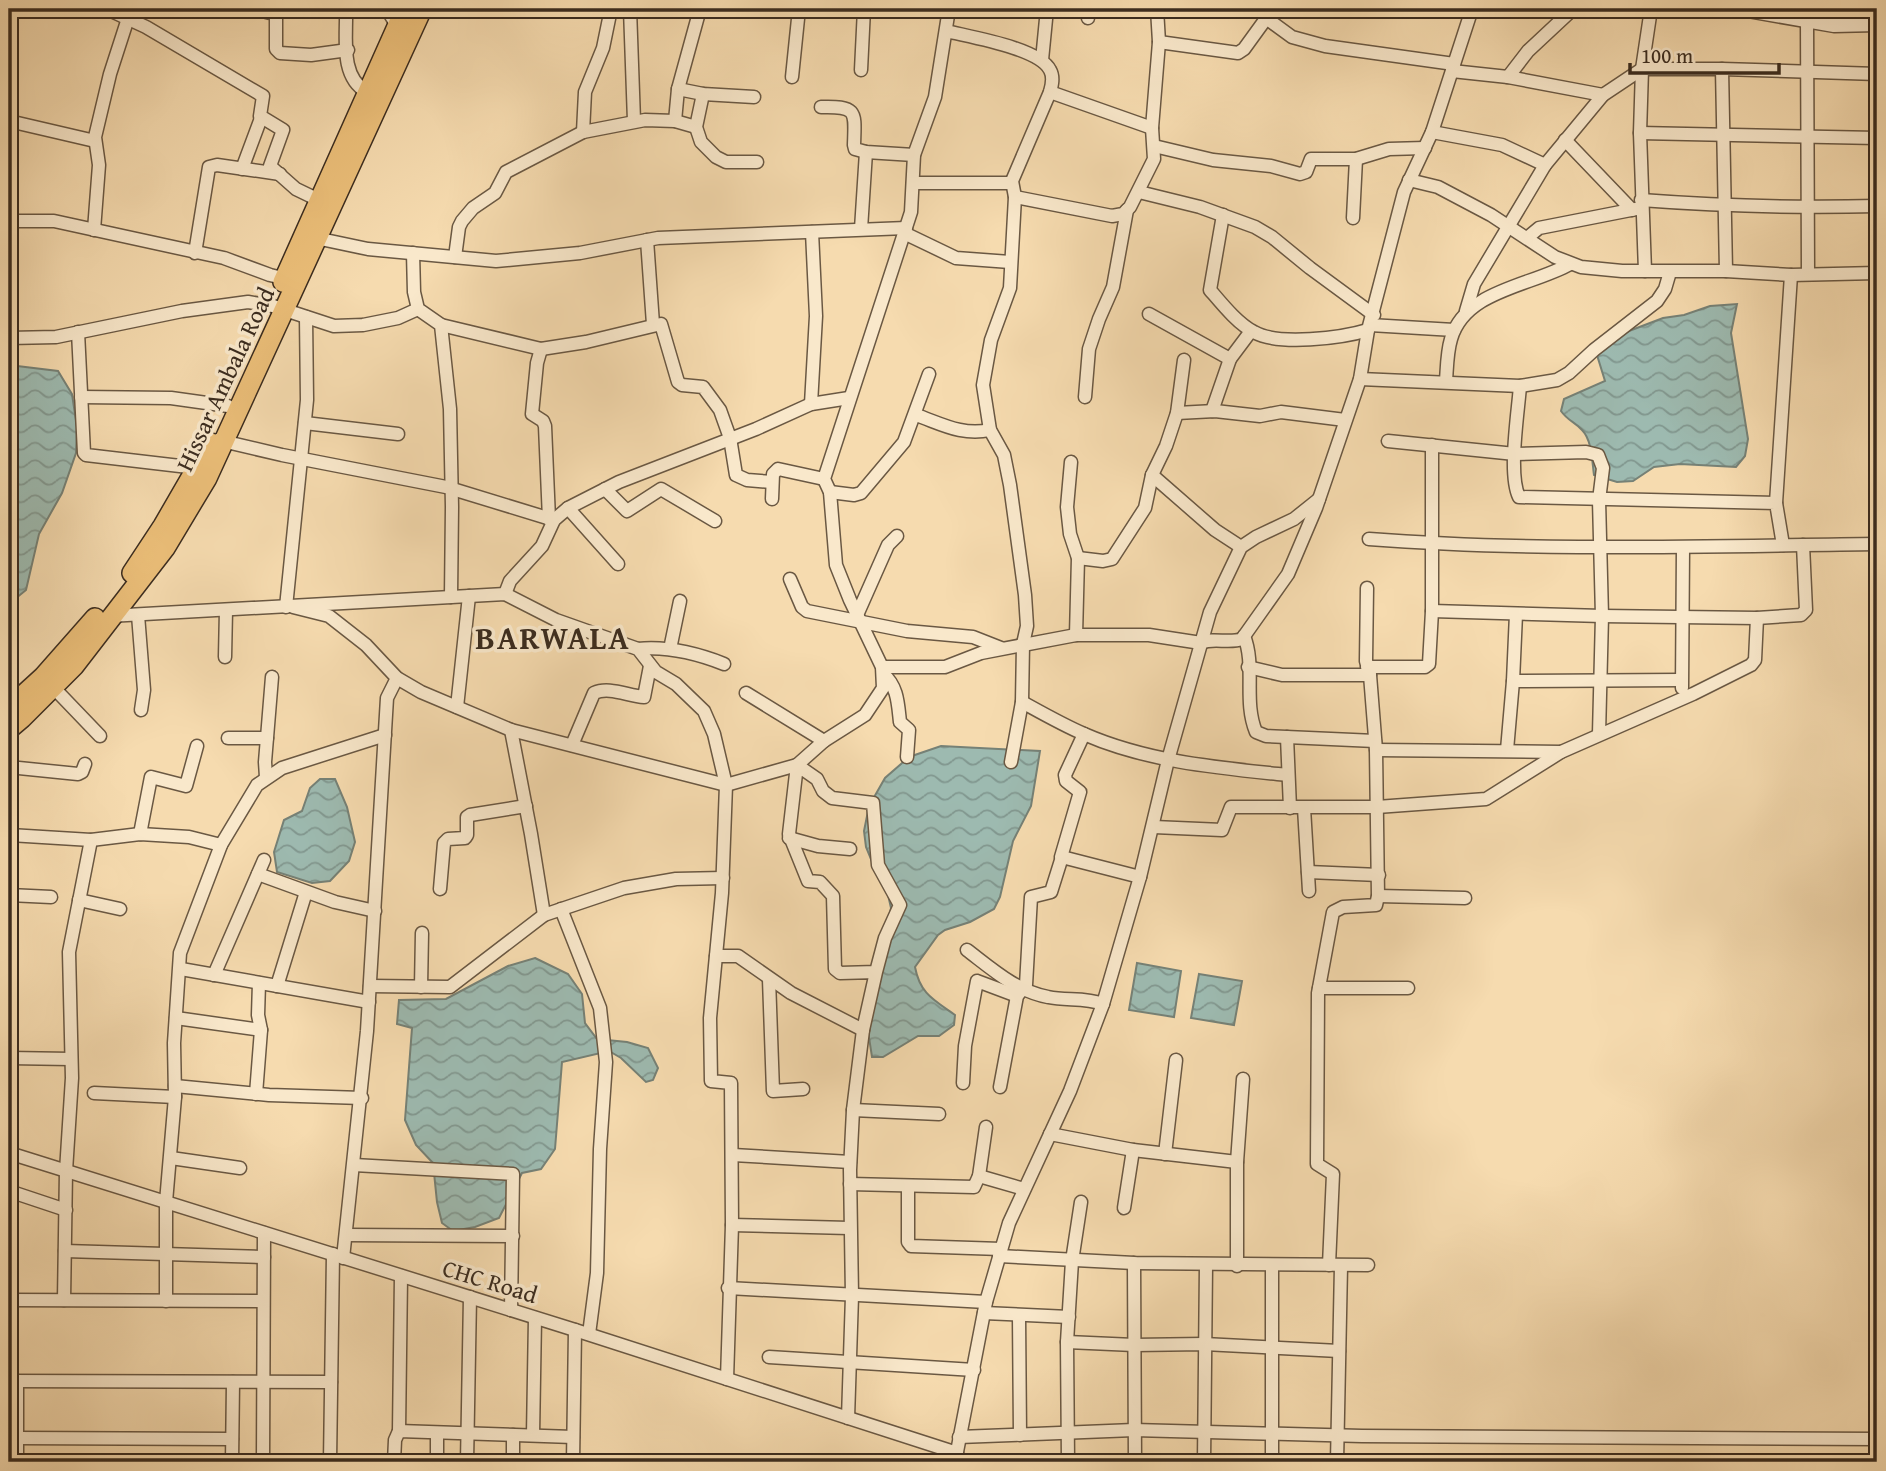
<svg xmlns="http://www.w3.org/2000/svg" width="1886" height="1471" font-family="'Gentium Book Plus',serif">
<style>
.water{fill:url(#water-waves);stroke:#768176;stroke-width:2}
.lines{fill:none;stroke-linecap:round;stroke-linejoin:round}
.minor-casing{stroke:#6a5843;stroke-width:15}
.tertiary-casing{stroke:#6a5843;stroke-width:17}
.primary-casing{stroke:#3b2c1f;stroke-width:22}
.minor{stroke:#f9e8cb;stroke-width:12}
.tertiary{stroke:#f9e8cb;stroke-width:14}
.primary{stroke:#ebbe78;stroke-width:19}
.labels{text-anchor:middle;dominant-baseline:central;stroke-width:7;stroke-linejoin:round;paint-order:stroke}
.street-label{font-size:24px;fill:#3b2c1f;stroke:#f9e8cb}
.district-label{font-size:32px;font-weight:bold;letter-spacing:2px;fill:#3b2c1f;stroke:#f9e8cb}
</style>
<defs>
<pattern id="water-waves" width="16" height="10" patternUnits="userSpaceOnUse" patternTransform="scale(1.75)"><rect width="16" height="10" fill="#9dbab0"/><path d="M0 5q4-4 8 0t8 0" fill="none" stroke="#81978f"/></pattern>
</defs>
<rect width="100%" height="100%" fill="#f6dbaf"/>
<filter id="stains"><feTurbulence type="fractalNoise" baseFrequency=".00286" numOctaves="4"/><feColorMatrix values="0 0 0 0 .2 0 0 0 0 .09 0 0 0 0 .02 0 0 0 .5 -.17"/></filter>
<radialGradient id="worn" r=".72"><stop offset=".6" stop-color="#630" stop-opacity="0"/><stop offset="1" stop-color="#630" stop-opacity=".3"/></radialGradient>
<g class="water">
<path d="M1737 304 1731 333 1748 439 1745 456 1736 467 1680 464 1654 467 1633 481 1617 482 1594 475C1592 461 1592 440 1582 430 1575 422 1568 421 1561 411L1564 399 1605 381 1597 355 1602 346 1629 331 1663 318 1684 315 1710 306Z"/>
<path d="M9 365 58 371 72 394 77 427 76 453 62 493 39 534 26 590 9 604Z"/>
<path d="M941 746 1040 751 1031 806 1013 841 1000 897 994 909 970 922 945 930 938 935 915 967C920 994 934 1000 955 1015L954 1025 939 1036H918L883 1057H872L868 1031 891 908 886 886 873 864 866 847 864 831 869 806 885 778 909 757Z"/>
<path d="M320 779H335L347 807 355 842 349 861 330 881 312 883 277 872 274 852 284 820 302 811 310 788Z"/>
<path d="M535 958 568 974 582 994 585 1023 597 1039 627 1042 648 1048 658 1068 653 1080 646 1082 621 1058 609 1051 562 1062 555 1149 541 1169 522 1173 499 1218 475 1227 453 1231 442 1223 437 1202 433 1163 416 1145 405 1120 412 1028 397 1024 399 1000 446 999 508 966Z"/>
<path d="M1137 963 1181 971 1174 1017 1129 1010Z"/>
<path d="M1199 974 1242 981 1234 1025 1191 1018Z"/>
</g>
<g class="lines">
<defs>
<g id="minor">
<path d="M107 9 146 27 263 96 260 116 283 130 270 166 296 189 325 203"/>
<path d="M255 9 274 14 276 17V49L280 53 311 55 348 50"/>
<path d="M346 9C347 36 339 77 367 92"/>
<path d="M630 9 634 121"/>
<path d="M1088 18 1089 9"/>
<path d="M1266 18 1292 37 1325 46 1454 64"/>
<path d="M1807 20 1808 274"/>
<path d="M9 31V36"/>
<path d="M946 31C970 37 1039 48 1050 70 1054 77 1052 85 1050 92L1012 181 1015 197 1010 288 991 340 983 385 990 430 1004 455 1010 485 1025 595 1027 626 1023 644 1022 702 1011 762"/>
<path d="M1159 42 1238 53 1244 49 1273 9"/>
<path d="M1042 60 1047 9"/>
<path d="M1722 69 1726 271"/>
<path d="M861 70 864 9"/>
<path d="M1452 71 1508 77 1603 95"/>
<path d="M792 77 799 9"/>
<path d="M1508 77 1528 51 1573 9"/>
<path d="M678 89 703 94 754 97"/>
<path d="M1050 92 1152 128"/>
<path d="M703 94 696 127 701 142 716 157 726 162H757"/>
<path d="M821 107C858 106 855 111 854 145L855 149 866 152 914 155"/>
<path d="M9 121 95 141"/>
<path d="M675 121 678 89 700 9"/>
<path d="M583 132 585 92 603 48 611 9"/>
<path d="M1432 132 1502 145 1545 165"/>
<path d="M1640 133 1877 138"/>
<path d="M1565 140 1632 210"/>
<path d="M1154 146 1213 160 1271 166 1300 174 1306 172 1311 159H1356L1389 149 1425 148"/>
<path d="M242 169 261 118"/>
<path d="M1409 180 1438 187 1491 215 1555 257 1581 267 1622 271H1726L1791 275 1877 273"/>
<path d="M913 183H1012"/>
<path d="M1139 192 1200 207 1255 227 1272 237 1310 268 1374 315"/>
<path d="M1015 197 1112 216 1123 214 1130 207 1154 159 1152 128 1159 42 1157 9"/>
<path d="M1641 200C1720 206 1798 208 1877 206"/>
<path d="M1223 215 1210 290C1222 304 1238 324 1254 332 1278 346 1342 338 1368 330"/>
<path d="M1353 218 1356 159"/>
<path d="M9 221H54L224 258 270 275 291 280"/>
<path d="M861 229 866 152"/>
<path d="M94 230 99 165 95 137 110 74 131 9"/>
<path d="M904 233 956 258 1010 262"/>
<path d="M311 237 368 249 496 261 580 253 658 238 906 228"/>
<path d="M1527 238 1539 228 1641 208"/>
<path d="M647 240 653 324"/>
<path d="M195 253 209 167 217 165 280 174"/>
<path d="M413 253 414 292 418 309 441 325 450 409 452 507 451 597"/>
<path d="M455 257 459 227 462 221 473 208 495 193 506 172 583 132 645 120 675 121 696 127"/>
<path d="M1645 271 1640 133 1642 69 1651 9"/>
<path d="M1466 311 1474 284 1545 165 1603 95 1642 69H1722L1877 74"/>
<path d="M1149 314 1230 359"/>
<path d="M441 325 541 349 586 342 661 324 678 382 682 385 703 387 720 410 730 438 736 475 747 480 772 482"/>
<path d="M1370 325 1454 330"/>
<path d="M78 332 84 453 86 455 197 468"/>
<path d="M9 338 56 337 182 311 248 302 273 306 334 326 363 325 398 318 418 309"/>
<path d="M541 349 537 363 532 414 543 421 545 426 549 519"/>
<path d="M1360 379 1520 386 1557 380 1569 373 1594 350 1657 301 1665 289 1670 272"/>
<path d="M1446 381C1447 367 1447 352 1451 339 1465 290 1531 286 1570 264"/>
<path d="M1520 386C1518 413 1508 474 1519 497L1776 503 1783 545"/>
<path d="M81 397 171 398 228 406"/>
<path d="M1085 397 1089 349 1099 319 1113 287 1127 210"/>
<path d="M811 404 816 316 812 232"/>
<path d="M1212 411 1230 359 1251 331"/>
<path d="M1177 413 1215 411 1260 416 1281 412 1345 420"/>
<path d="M916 415C942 424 962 436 990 430"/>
<path d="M305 423 398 434"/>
<path d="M218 440 282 455 446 487 554 520"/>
<path d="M1388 441 1515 454 1586 452 1598 455 1603 468 1599 500 1602 616 1599 734"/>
<path d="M1071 462 1067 507 1070 534 1078 558 1076 635"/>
<path d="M1152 475 1215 530 1241 547"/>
<path d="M605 489 627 511 661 489 715 521"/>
<path d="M830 492 854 495 861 493 904 442 929 374"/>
<path d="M772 499 773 474 778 469 824 479"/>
<path d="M1776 503 1791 275"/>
<path d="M568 508 618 564"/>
<path d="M1369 539C1538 552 1708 546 1877 544"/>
<path d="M1078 558 1103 561 1112 559 1145 508 1152 475 1166 446 1177 413 1184 360"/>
<path d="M790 579 802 607 807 611 907 631 973 637 1001 648"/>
<path d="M505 594 510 581 542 546 554 520 568 508 619 482 756 429 811 404 849 398"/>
<path d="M286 607 307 400 306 317"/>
<path d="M293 607 329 616 366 645 397 678 421 692 511 730 726 785 797 765 824 741 865 715 883 688 882 667 850 600 836 565 830 492 824 479 911 212 914 155 935 97 949 9"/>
<path d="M1432 611 1602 616 1757 618 1801 615 1806 610 1803 545"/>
<path d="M138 615 144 690 141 710"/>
<path d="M857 615 888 545 897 536"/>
<path d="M109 616 505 594 556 620 638 649 656 672 676 684 704 711 714 734 726 785 722 893 710 1018 711 1081 731 1083 732 1225 727 1379"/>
<path d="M1244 636C1256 666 1243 701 1256 732L1266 736 1375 741"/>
<path d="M638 649C668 646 696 653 724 664"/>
<path d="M670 649 680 601"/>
<path d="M225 657 226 610"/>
<path d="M882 667H945L981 653 1076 635H1149L1201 643C1213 637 1229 644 1242 639L1288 574 1316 508 1360 379 1368 330 1404 192 1432 132 1472 9"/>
<path d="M1248 667 1282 675H1370"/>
<path d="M1367 667H1425L1429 664 1432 611V445"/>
<path d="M883 674C898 686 898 705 900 722L909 730 907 757"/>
<path d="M1513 681 1681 680"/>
<path d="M53 687 100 736"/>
<path d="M1682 688 1683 548"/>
<path d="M746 693 824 741"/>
<path d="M1022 702C1042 713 1063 725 1084 734 1148 762 1219 768 1288 775"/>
<path d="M457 707 469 596"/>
<path d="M511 730 531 834 544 915"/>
<path d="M1287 737 1290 808"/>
<path d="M228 738H267"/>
<path d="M572 745 594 693C609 686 628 696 644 697L650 666"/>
<path d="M1376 750 1561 752"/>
<path d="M1507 750 1513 681 1516 614"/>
<path d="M9 767 78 774 82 772 85 764"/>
<path d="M266 777 265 762 272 677"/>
<path d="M1304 808 1309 891"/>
<path d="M9 816 10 867"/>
<path d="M1154 827 1222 830 1231 807H1377L1486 799 1561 752 1693 694 1751 665 1755 660 1757 618"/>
<path d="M140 834 151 777 186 786 197 746"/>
<path d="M10 835 91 840 140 834 189 837 221 845"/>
<path d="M789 838 818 846 850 849"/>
<path d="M1061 857 1080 792 1066 781 1065 775 1084 734"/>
<path d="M1308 872 1379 875"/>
<path d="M258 874 335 902 375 911"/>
<path d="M440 889 444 843 448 839 465 838 467 835V817L470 815 526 806"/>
<path d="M9 895 51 897"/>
<path d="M1378 896 1465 898"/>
<path d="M79 900 120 909"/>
<path d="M561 909 600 1008 606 1062 600 1149 597 1273 589 1334"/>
<path d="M967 950C992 969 1016 991 1048 997 1066 1001 1085 997 1103 1004"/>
<path d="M716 956H738L791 993 863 1030"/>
<path d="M181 969 369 1002"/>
<path d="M214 975 264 860"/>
<path d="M769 979 773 1091 803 1089"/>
<path d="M277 986 306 892"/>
<path d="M370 986 450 987 544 915 624 888 676 879 723 878"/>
<path d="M421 987 422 933"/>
<path d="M1319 988H1408"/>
<path d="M176 1018 261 1030"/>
<path d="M9 1058 71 1059"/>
<path d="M963 1083 965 1046 977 981 1017 996"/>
<path d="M175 1086 269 1095 362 1098"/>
<path d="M1000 1087 1017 996 1026 985 1031 897 1051 892 1062 857 1140 877"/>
<path d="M94 1093 175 1097"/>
<path d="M256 1094 261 1030 258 1015 259 983"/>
<path d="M853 1110 939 1114"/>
<path d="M1050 1134 1133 1150 1237 1162"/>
<path d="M9 1153 575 1330 957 1453"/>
<path d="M1165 1154 1176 1060"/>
<path d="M733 1155 850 1162"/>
<path d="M171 1158 240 1168"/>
<path d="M354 1165 513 1174 511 1310"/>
<path d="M979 1176 1024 1189"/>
<path d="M850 1184 974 1187 979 1176 986 1127"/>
<path d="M908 1187V1242L911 1246 1001 1249"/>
<path d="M9 1191 66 1210"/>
<path d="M1124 1208 1133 1150"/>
<path d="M732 1225 849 1228"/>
<path d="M346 1235 513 1236"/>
<path d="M65 1251 264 1257"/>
<path d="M999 1256 1134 1263 1368 1265"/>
<path d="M343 1258 367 1031 387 698 397 678"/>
<path d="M1134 1263 1135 1462"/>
<path d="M1272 1265V1462"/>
<path d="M1329 1265 1333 1174 1317 1164 1318 993 1333 912 1343 907 1376 905 1378 896 1376 750 1370 675 1366 661 1367 588"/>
<path d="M1237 1266V1162L1243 1079"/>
<path d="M728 1288 986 1302"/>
<path d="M9 1300 263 1301"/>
<path d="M64 1300 66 1171 72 1078 69 952 91 840"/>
<path d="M166 1301V1202L175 1097 174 1043 180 953 221 845 257 785 282 768 385 735"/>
<path d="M984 1313 1069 1317"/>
<path d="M1019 1316 1020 1435"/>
<path d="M1067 1342 1134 1345 1204 1344 1339 1351"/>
<path d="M769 1357 974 1370"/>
<path d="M9 1381 331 1382"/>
<path d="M848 1418 852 1296 850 1170 853 1110 863 1030 876 972 885 938 900 905 878 865 873 803 832 798 823 791 817 779 797 765 789 834 808 881 820 882 833 896 835 969 840 973 876 972"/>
<path d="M399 1431 401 1276"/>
<path d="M533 1435 535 1318"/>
<path d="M959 1437 1134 1430 1362 1436 1877 1439"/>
<path d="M17 1438 232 1439"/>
<path d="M17 1462V1381"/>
<path d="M232 1462 233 1382"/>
<path d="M263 1462 264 1233"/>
<path d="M330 1462 333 1254"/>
<path d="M394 1462 395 1440 399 1431 573 1437"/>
<path d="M437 1462V1433"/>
<path d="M467 1462 470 1297"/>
<path d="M513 1462V1435"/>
<path d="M573 1462 575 1330"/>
<path d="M955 1462 986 1302 1009 1223 1070 1091 1103 1004 1140 877 1168 760 1210 612 1241 547 1256 537 1294 519 1319 499"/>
<path d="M1068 1462 1067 1342 1072 1261 1081 1202"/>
<path d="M1204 1462 1206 1265"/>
<path d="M1337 1462 1341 1266"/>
</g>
<g id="tertiary">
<path d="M388 9 400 29"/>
<path d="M1742 9 1834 25 1877 24"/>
</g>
<g id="primary">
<path d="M283 282 405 9"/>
<path d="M132 573 163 526 211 443"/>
<path d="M9 708 43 677 95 618"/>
<path d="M9 729 22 718 74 666 165 548 207 478 422 9"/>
</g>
</defs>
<use href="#minor" class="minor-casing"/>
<use href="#tertiary" class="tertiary-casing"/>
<use href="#primary" class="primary-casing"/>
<use href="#minor" class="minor"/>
<use href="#tertiary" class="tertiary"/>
<use href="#primary" class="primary"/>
</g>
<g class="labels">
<g class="street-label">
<text transform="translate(225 379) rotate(-65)">Hissar Ambala Road</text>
<text transform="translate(490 1281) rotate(17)">CHC Road</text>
</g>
<g class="district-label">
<text x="553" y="637">BARWALA</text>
</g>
</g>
<rect width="1886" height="1471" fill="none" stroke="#f6dbaf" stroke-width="35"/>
<rect x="10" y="10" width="1865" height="1450" fill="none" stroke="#3b2c1f" stroke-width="3.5"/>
<rect x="18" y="18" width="1851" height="1436" fill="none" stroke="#3b2c1f" stroke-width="2"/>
<path d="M1630 63v10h149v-10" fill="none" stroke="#3b2c1f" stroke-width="3.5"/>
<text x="1641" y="63" font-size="21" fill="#3b2c1f" stroke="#f9e8cb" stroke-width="5" paint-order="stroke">100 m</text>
<rect width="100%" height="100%" filter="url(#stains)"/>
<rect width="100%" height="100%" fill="url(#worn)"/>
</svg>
